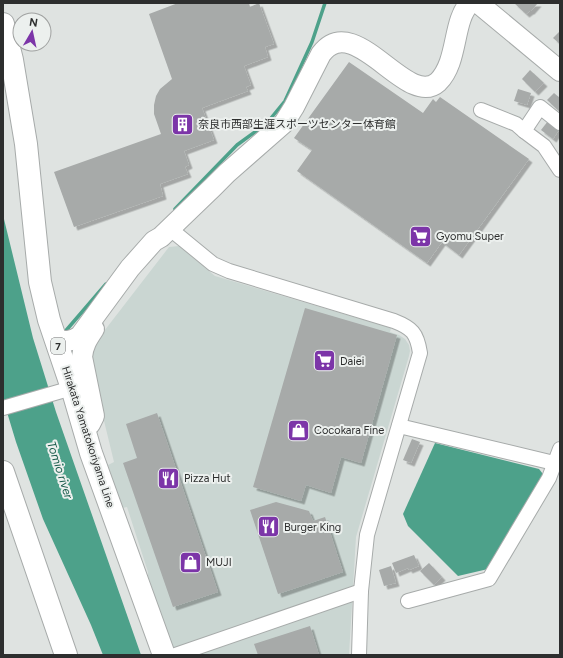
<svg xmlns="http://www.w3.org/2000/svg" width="563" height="658" font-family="Figtree,'Noto Sans JP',sans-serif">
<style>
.built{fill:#cad6d2}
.water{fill:#4da18a}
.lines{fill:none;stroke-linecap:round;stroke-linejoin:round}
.stream{stroke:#4da18a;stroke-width:3.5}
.building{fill:#a7aaa9;filter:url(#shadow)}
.street-casing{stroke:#a7abaa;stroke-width:16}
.secondary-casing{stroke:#a7abaa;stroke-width:22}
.primary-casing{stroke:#a7abaa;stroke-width:24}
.street{stroke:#fff;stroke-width:14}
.secondary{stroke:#fff;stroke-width:20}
.primary{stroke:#fff;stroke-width:22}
.labels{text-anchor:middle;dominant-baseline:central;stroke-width:4;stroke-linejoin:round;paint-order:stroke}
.shield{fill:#ecf0ee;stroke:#666868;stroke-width:1}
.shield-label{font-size:10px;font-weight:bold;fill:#2d2e2e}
.poi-label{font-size:11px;fill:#2d2e2e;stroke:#ecf0ee;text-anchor:start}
.street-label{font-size:11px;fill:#2d2e2e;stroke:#ecf0ee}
.water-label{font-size:12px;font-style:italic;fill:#1b5d4d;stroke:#ecf0ee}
</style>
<defs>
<filter id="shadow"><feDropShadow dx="3.5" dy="3.5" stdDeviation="0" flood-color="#0004"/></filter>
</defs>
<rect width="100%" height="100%" fill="#dfe3e1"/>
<path class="built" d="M179 246 215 276 391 328 390 332 399 335 405 339 409 345 410 351 409 356 356 537 349 655H175L148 576V572L127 507 122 508 108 465 114 462 89 359 91 348 169 247Z"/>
<g class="water">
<path d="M3 215 33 338 56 412 141 655H103L91 625 43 519 16 442 3 399Z"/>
<path d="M435 443 539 469 543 474 488 569 458 576 408 526 403 514Z"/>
</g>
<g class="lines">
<g class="stream">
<path d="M175 209 237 145 267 123 285 101 312 42 325 3"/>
<path d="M63 334 106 284"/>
</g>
</g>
<g class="building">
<path d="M178 3H249L250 7 259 3 274 44 265 47 268 57 244 66 251 85 246 87 248 91 202 108 214 140 184 151 189 165 185 167 188 174 160 184 163 196 74 227 54 172 161 134 154 114V105L156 96 160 89 172 79 149 14Z"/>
<path d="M514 3H538L531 11H530L526 14Z"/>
<path d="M560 31V44L553 38Z"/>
<path d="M349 62 423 113 433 99 436 102 440 97 529 159 459 255 442 242 427 263 297 171 312 150 294 138Z"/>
<path d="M530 70 544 83 535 92 522 79Z"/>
<path d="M518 89 531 93 527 105 514 101Z"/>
<path d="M554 93 560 98V112L547 100Z"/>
<path d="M548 121 559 130 553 139 541 130Z"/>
<path d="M305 308 397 335 361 463 341 457 331 493 306 485 301 501 253 487Z"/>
<path d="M157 413 218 592 173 607 123 463 137 458 126 424Z"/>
<path d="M412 439 420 442 411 463 403 460Z"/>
<path d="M276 502 309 511 313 521 325 517 343 572 278 594 250 510Z"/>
<path d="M414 555 419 566 409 570 408 568 396 573 392 563Z"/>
<path d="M429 563 442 577 434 585 420 571Z"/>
<path d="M391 566 396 583 384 586 379 570Z"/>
<path d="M310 626 319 655H258L254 644Z"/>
</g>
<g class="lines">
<defs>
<g id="street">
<path d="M481 110 516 124 524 131 544 146 560 170"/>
<path d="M524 131 540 107 560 123"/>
<path d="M169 228 213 264 229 271 394 321C412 328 417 333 420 353L367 535 361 591 359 655"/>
<path d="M3 408 72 388"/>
<path d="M399 426 554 463"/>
<path d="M408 601 489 579 549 478 560 449"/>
<path d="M175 655 361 591"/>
</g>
<g id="secondary">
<path d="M478 3 560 71"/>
<path d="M55 339C65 342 71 342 80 336L130 268 154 241 161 237 213 187 227 173 284 123 294 107 321 54C355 9 407 110 438 82 459 61 452 21 470 3"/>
<path d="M84 427 90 424 94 416 82 357C83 345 88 338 94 329"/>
</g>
<g id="primary">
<path d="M3 24 12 60 26 144 40 282 49 320 72 388 91 453 164 655"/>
<path d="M3 472 66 655"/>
</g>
</defs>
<use href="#street" class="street-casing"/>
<use href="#secondary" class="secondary-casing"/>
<use href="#primary" class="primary-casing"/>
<use href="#street" class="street"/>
<use href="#secondary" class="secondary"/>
<use href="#primary" class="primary"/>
</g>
<defs>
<symbol id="building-square" viewBox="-11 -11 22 22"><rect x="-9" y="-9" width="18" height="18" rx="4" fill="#7c35a8" stroke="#ecf0ee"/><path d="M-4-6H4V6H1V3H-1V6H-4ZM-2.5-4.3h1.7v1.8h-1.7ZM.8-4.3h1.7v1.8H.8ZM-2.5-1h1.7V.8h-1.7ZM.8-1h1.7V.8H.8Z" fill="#fff"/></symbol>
<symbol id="supermarket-square" viewBox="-11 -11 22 22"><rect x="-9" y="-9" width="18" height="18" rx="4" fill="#7c35a8" stroke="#ecf0ee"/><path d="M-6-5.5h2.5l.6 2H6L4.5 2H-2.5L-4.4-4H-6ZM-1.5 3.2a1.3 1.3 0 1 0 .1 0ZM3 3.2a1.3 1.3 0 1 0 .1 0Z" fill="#fff"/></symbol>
<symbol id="shop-square" viewBox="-11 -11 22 22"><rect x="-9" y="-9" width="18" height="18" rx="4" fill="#7c35a8" stroke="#ecf0ee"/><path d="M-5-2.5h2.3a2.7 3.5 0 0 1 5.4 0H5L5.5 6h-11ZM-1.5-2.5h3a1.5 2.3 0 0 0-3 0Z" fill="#fff"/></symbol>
<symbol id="restaurant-square" viewBox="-11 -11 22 22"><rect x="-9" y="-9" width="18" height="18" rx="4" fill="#7c35a8" stroke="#ecf0ee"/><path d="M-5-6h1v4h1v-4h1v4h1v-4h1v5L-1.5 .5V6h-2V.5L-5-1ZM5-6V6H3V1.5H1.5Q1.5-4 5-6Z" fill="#fff"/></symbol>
</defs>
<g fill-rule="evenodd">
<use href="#building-square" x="170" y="112" width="25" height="25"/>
<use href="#supermarket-square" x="408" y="224" width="25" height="25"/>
<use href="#supermarket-square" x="312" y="348" width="25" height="25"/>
<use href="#shop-square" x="286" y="418" width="25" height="25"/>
<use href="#restaurant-square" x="156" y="466" width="25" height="25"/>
<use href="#restaurant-square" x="256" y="514" width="25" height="25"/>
<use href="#shop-square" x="178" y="550" width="25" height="25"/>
</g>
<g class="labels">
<rect class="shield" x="51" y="338" width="14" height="16" rx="3"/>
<g class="shield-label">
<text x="58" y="346">7</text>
</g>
<g class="poi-label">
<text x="198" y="124">奈良市西部生涯スポーツセンター体育館</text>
<text x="436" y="236">Gyomu Super</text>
<text x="340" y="361">Daiei</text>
<text x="314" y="430">Cocokara Fine</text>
<text x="184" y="478">Pizza Hut</text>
<text x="284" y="527">Burger King</text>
<text x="206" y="562">MUJI</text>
</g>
<g class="street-label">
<text transform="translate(88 437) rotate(72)">Hirakata Yamatokoriyama Line</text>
</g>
<g class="water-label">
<text transform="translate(60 470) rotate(72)">Tomio river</text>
</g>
</g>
<rect width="563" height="658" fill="none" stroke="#2d2e2e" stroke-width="8"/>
<g transform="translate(32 32) rotate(9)"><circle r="19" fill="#ecf0ee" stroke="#a0a2a1"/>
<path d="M0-3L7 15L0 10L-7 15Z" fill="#7c35a8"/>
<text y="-6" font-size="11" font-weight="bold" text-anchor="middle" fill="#2d2e2e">N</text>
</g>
</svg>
